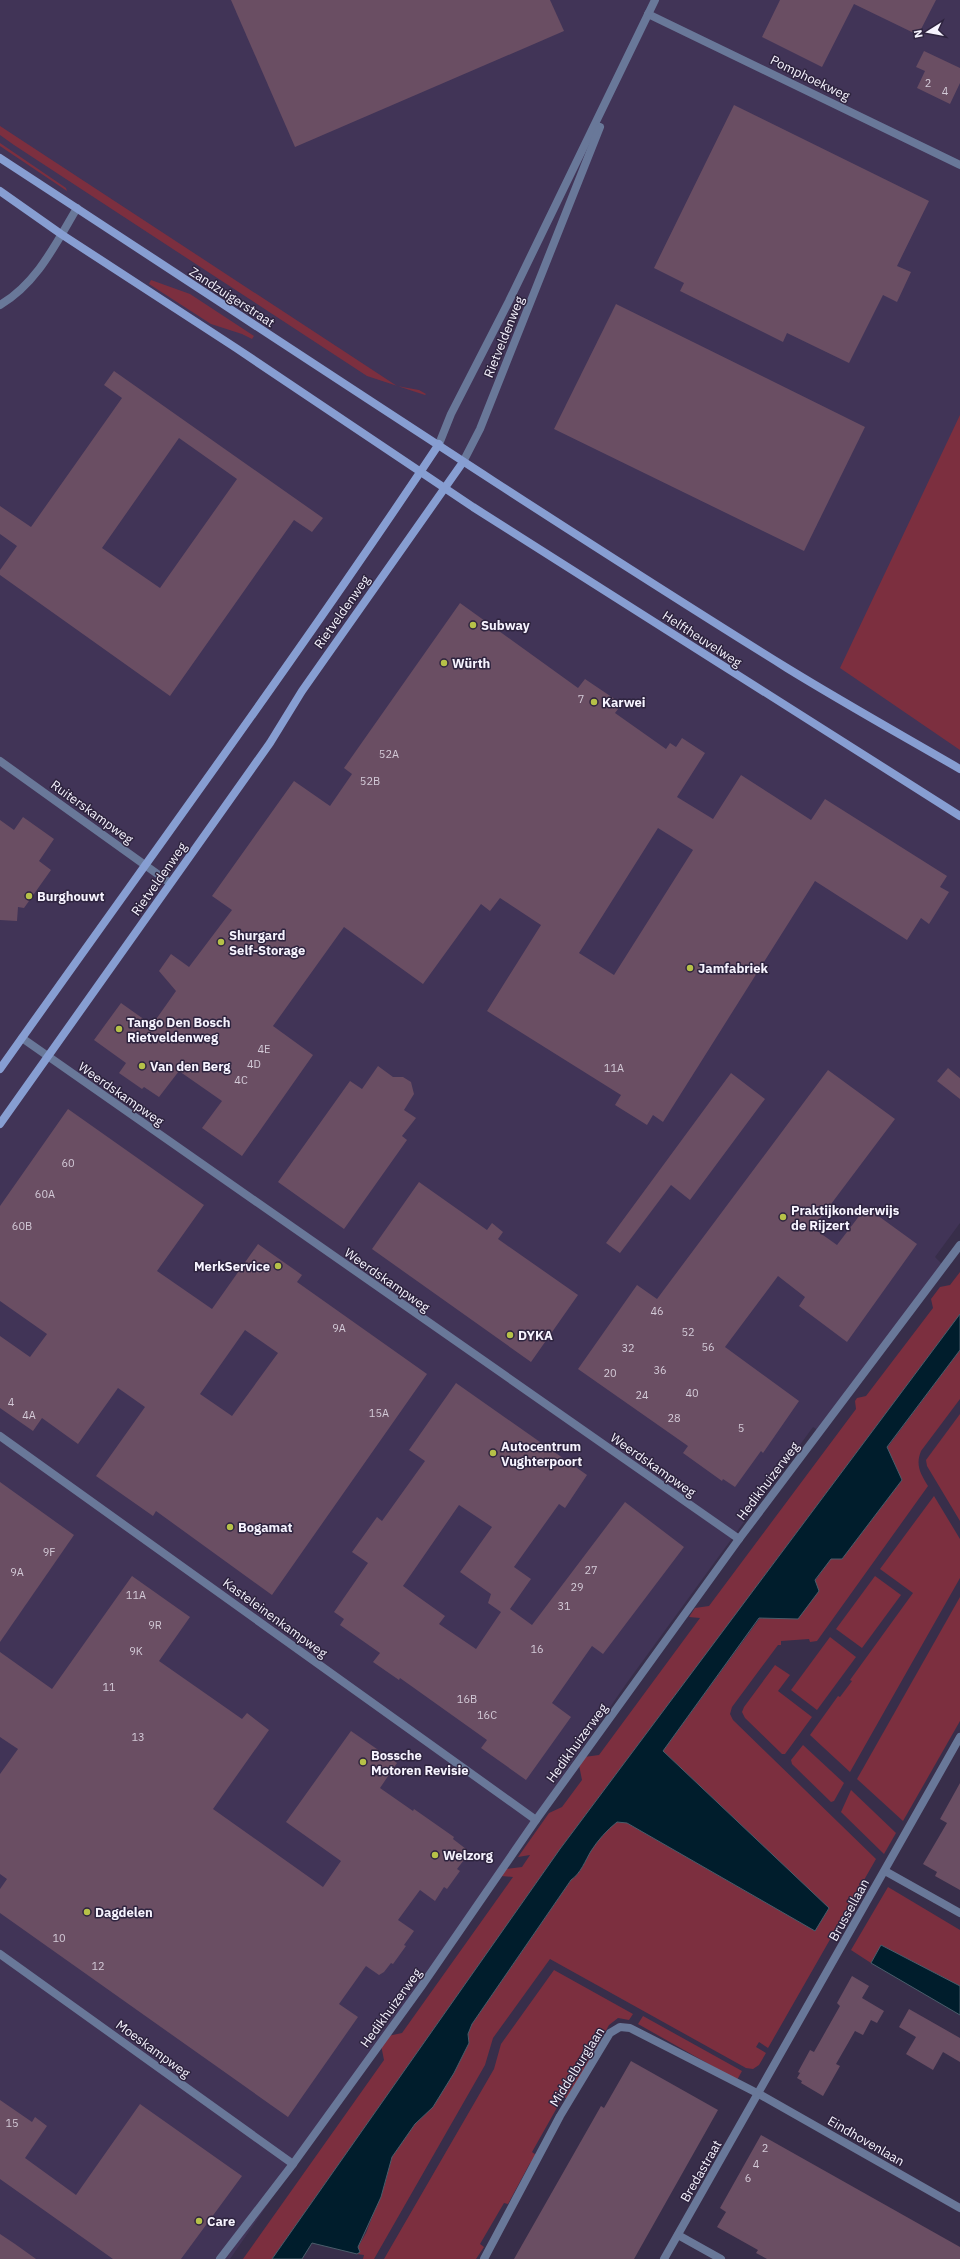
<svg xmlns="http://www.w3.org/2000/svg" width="960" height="2259" font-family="'IBM Plex Sans',sans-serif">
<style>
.built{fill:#413457}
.green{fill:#7c2f3f}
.water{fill:#001d2c;stroke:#4a5d6b}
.building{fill:#6a4e63;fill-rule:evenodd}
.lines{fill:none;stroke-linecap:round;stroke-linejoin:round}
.minor{stroke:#697899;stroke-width:8}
.tertiary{stroke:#697899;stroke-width:8}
.secondary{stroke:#879ed2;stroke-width:8}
.poi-dot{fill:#b6c148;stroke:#2e243f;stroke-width:1.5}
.labels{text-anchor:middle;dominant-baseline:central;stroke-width:3;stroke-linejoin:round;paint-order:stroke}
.number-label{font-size:11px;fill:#d3cad7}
.street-label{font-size:13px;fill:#f6f3fe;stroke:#2e243f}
.poi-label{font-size:13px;font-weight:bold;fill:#f6f3fe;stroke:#2e243f;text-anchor:start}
</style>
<rect width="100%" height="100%" fill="#382e4a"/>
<path class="built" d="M0 0H960V1223L935 1257 942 1264 819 1431 813 1427 626 1684 230 2259H0Z"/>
<g class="green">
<path d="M0 126 397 386 419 390 426 394 425 395 367 376 14 145 0 135Z"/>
<path d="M0 143 66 188 67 191 0 146Z"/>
<path d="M151 280 190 294 254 336 252 339 242 334 211 324 149 284Z"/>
<path d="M960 415V750L840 668Z"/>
<path d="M960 1272V1314L560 1849 272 2259H243L384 2060 381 2045 388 2036 402 2033 513 1877 501 1876 505 1869 522 1867 530 1855 518 1857 549 1813 562 1807 582 1780 579 1765 584 1757 599 1755 700 1618 689 1617 695 1608 709 1606 856 1409 855 1401 857 1398 866 1396 933 1308 931 1299 940 1287 950 1285Z"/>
<path d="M960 1350V1399L921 1451C915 1466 921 1474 928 1486L817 1641 810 1642 809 1639 781 1641V1645H778L732 1707 730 1714 733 1720 876 1859 768 2048 759 2042 756 2047 766 2053 759 2065 753 2069 746 2068 550 1959 493 2038 485 2065 374 2259H363L364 2255 357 2254 360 2252 358 2247 366 2233 385 2184 392 2157 415 2124 433 2107 454 2073 469 2043 468 2034 472 2024 571 1880C581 1872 585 1861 591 1851 598 1840 607 1830 617 1822L627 1823 815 1931 829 1908 663 1751 760 1618 815 1581 831 1558 842 1559 902 1480 887 1448Z"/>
<path d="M960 1414V1521L927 1466 926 1460Z"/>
<path d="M934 1496 960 1539V1578L850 1772 810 1735 838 1696 840 1697 852 1681 850 1680 913 1593 880 1569Z"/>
<path d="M875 1576 901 1595 862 1648 836 1629Z"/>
<path d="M960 1597V1721L903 1821 857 1779Z"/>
<path d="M830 1637 856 1657 817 1710 791 1690Z"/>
<path d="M775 1665 790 1675 778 1691 812 1717 785 1754H782L745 1718 742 1712 744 1707Z"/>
<path d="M803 1745 844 1783 834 1801 831 1802 792 1764 791 1760Z"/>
<path d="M851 1790 896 1833 884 1854 841 1812Z"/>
<path d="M888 1887 960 1930V1986L881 1945 871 1963 851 1950Z"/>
<path d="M554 1970 633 2014 629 2020 618 2018 609 2025 568 2099 563 2097 532 2152 536 2155 532 2162 530 2163 508 2204 504 2203 480 2244 484 2247 476 2259H384L494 2069 501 2044Z"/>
<path d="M643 2016 742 2071 737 2080 638 2024Z"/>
</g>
<g class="water">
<path d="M960 1314V1350L887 1447 902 1480 842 1559H831L815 1580 819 1591 798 1619 759 1618 663 1751 829 1908 815 1931 627 1823 617 1822C607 1830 598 1840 591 1851 585 1861 581 1873 571 1880L472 2024 468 2034 469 2043 454 2073 433 2107 415 2124 392 2157 381 2197 358 2247 360 2252 357 2254 312 2243 302 2259H272L560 1849Z"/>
<path d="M881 1945 960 1986V2015L871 1963Z"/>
</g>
<g class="building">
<path d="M231 0H550L564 31 295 147Z"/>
<path d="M780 0H936L918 35 854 4 822 67 762 37Z"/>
<path d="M924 51 960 68V83L950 104 917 88 925 71 916 67Z"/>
<path d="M734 105 929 201 897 266 911 272 897 302 883 295 849 363 787 333 783 342 680 291 684 283 654 268Z"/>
<path d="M616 304 865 427 804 551 554 429Z"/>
<path d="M114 371 323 518 312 532 294 520 170 696 0 575V570L17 546 0 534V506L31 527 122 398 104 385ZM179 438 237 479 160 588 102 548Z"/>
<path d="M460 603 578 688 585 679 622 704 615 713 666 749 670 743 676 747 682 738 705 753 677 797 713 819 741 775 811 820 825 799 947 876 940 887 949 892 929 924 921 918 907 940 815 881 663 1122 653 1115 647 1125 615 1105 621 1095 487 1011 541 925 500 898 490 911 481 904 423 984 344 927 273 1026 313 1055 242 1156 202 1128 222 1101 179 1071 159 1097 144 1087 142 1089 119 1073 126 1063 94 1040 121 1003 152 1025 176 991 159 971 171 954 189 967 232 910 212 896 294 781 330 806 352 774 344 768ZM658 828 693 850 614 975 579 953Z"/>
<path d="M23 817 54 839 39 861 51 870 24 908 18 907 17 921 0 920V820L14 830Z"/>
<path d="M378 1066 393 1077H403L411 1082 414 1094 404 1110 416 1118 402 1136 407 1140 344 1229 278 1182 350 1081 362 1089Z"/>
<path d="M948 1068 960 1078V1099L937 1081Z"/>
<path d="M828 1070 895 1119 813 1228 837 1245 866 1207 917 1244 847 1342 799 1306 805 1297 778 1276 725 1347 799 1401 763 1453 761 1451 735 1487 723 1479 722 1481 683 1453 688 1446 578 1369 637 1285 657 1299Z"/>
<path d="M731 1073 765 1099 690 1200 671 1185 620 1253 606 1243Z"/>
<path d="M68 1109 204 1205 157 1271 212 1309 258 1244 302 1275 297 1282 427 1374 272 1595 156 1511 153 1516 96 1476 145 1407 118 1388 78 1444 42 1418 33 1431 0 1408V1336L30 1357 47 1334 0 1301V1206ZM245 1330 278 1353 232 1416 200 1394Z"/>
<path d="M419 1182 487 1230 492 1223 503 1232 498 1239 578 1295 531 1362 372 1249Z"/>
<path d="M456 1383 587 1475 565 1508 559 1504 514 1567 531 1579 510 1609 532 1625 625 1502 684 1547 603 1654 592 1646 552 1703 571 1717 526 1780 481 1748 487 1740 400 1678 399 1680 373 1662 380 1653 340 1625 344 1619 334 1612 368 1563 352 1552 377 1517 382 1521 425 1461 409 1450ZM459 1505 492 1527 460 1572 491 1594 488 1603 501 1612 476 1649 439 1624 445 1616 403 1586Z"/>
<path d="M0 1482 74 1535 0 1642Z"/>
<path d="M132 1576 190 1617 159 1661 242 1719 247 1713 269 1730 213 1809 323 1887 341 1861 286 1822 351 1731 397 1763 380 1788 413 1811 414 1809 454 1837 453 1839 466 1849 467 1856 457 1869 460 1871 447 1889 444 1887 435 1901 420 1890 398 1920 414 1931 404 1945 406 1946 393 1964 391 1963 384 1972 379 1975 366 1966 339 2004 358 2017 288 2117 0 1913V1889L7 1879 0 1874V1774L18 1749 0 1737V1652L52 1689Z"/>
<path d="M960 1783V1890L935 1876 937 1872 923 1864 947 1823 940 1819Z"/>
<path d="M852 1976 869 1986 862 1998 884 2011 877 2023 871 2020 863 2035 855 2031 836 2064 840 2066 823 2096 801 2083 802 2081 797 2078 800 2073 798 2072 810 2050 814 2052 840 2006 837 2003Z"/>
<path d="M909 2009 960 2038V2062L943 2052 933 2070 906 2054 916 2037 899 2027Z"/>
<path d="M631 2061 718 2110 634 2259H514L601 2106 604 2108Z"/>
<path d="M0 2100 32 2122 35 2117 47 2126 25 2158 76 2195 140 2104 242 2176 181 2259H113L0 2179Z"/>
<path d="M761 2135 960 2247V2259H767L756 2253 758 2250 717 2227 726 2212 720 2208Z"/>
<path d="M0 2234 15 2244 36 2259H0Z"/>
</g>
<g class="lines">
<g class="minor">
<path d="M648 14 960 165"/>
<path d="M0 305C37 283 55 245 77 208"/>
<path d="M0 761 170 883"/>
<path d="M22 1038 739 1539"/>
<path d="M0 1436 536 1820"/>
<path d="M885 1871 960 1913"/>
<path d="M0 1954 293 2164"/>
<path d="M678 2235 721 2259"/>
<path d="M220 2259 293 2164 421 1987 536 1820 739 1539 960 1245"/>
<path d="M484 2259 560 2116 610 2033 620 2027 630 2028 759 2094 960 2208"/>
<path d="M664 2259 960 1737"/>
</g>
<g class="tertiary">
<path d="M439 444 451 414 509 301 655 0"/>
<path d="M463 462 480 429 600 127"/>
</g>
<g class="secondary">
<path d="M0 158C262 329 522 503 787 668 844 703 903 736 960 769"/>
<path d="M0 191 61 234 236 348 473 507 960 816"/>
<path d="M0 1069C147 861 298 656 439 444"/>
<path d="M0 1124 270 743 302 691 463 462"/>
</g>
</g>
<g class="poi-dot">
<circle cx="473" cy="625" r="4"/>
<circle cx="444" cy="663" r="4"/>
<circle cx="594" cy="702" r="4"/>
<circle cx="29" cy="896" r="4"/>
<circle cx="221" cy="942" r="4"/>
<circle cx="690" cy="968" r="4"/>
<circle cx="119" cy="1029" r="4"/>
<circle cx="142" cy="1066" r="4"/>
<circle cx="783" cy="1217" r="4"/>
<circle cx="278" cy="1266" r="4"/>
<circle cx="510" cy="1335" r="4"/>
<circle cx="493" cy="1453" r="4"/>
<circle cx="230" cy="1527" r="4"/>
<circle cx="363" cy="1762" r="4"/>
<circle cx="435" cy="1855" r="4"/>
<circle cx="87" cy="1912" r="4"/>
<circle cx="199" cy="2221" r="4"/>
</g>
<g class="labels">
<g class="number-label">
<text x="928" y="83">2</text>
<text x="945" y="91">4</text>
<text x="581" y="699">7</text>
<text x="389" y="754">52A</text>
<text x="370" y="781">52B</text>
<text x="264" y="1049">4E</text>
<text x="254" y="1064">4D</text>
<text x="614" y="1068">11A</text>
<text x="241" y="1080">4C</text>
<text x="68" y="1163">60</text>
<text x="45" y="1194">60A</text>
<text x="22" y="1226">60B</text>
<text x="657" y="1311">46</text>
<text x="339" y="1328">9A</text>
<text x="688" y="1332">52</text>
<text x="708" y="1347">56</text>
<text x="628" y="1348">32</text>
<text x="660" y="1370">36</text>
<text x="610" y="1373">20</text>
<text x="692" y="1393">40</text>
<text x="642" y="1395">24</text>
<text x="11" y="1402">4</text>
<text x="379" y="1413">15A</text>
<text x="29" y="1415">4A</text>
<text x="674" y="1418">28</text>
<text x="741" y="1428">5</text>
<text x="49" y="1552">9F</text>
<text x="591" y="1570">27</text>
<text x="17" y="1572">9A</text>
<text x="577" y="1587">29</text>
<text x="136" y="1595">11A</text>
<text x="564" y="1606">31</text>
<text x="155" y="1625">9R</text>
<text x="537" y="1649">16</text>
<text x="136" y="1651">9K</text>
<text x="109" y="1687">11</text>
<text x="467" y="1699">16B</text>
<text x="487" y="1715">16C</text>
<text x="138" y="1737">13</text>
<text x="59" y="1938">10</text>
<text x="98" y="1966">12</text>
<text x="12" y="2123">15</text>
<text x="765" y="2148">2</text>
<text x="756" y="2164">4</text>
<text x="748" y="2178">6</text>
</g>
<g class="street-label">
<text transform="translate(810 78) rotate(26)">Pomphoekweg</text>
<text transform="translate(232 297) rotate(33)">Zandzuigerstraat</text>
<text transform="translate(504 337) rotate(-68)">Rietveldenweg</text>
<text transform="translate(342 612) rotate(-55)">Rietveldenweg</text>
<text transform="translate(702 639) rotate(33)">Helftheuvelweg</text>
<text transform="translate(92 812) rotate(36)">Ruiterskampweg</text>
<text transform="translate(159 879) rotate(-55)">Rietveldenweg</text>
<text transform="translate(121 1094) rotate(35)">Weerdskampweg</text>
<text transform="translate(387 1280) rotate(35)">Weerdskampweg</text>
<text transform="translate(653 1465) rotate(35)">Weerdskampweg</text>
<text transform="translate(768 1481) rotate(-53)">Hedikhuizerweg</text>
<text transform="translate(275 1618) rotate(36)">Kasteleinenkampweg</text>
<text transform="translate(577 1743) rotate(-54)">Hedikhuizerweg</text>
<text transform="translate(849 1910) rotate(-61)">Brussellaan</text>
<text transform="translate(391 2008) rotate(-54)">Hedikhuizerweg</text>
<text transform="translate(153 2049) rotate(36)">Moeskampweg</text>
<text transform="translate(577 2067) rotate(-58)">Middelburglaan</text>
<text transform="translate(866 2141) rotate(30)">Eindhovenlaan</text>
<text transform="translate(701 2171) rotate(-60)">Bredastraat</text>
</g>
<g class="poi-label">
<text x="481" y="625">Subway</text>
<text x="452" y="663">Würth</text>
<text x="602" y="702">Karwei</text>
<text x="37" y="896">Burghouwt</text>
<text x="229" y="935">Shurgard<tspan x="229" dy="15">Self-Storage</tspan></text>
<text x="698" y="968">Jamfabriek</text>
<text x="127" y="1022">Tango Den Bosch<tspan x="127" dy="15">Rietveldenweg</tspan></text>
<text x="150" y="1066">Van den Berg</text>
<text x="791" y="1210">Praktijkonderwijs<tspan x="791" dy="15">de Rijzert</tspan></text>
<text x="270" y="1266" text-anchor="end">MerkService</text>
<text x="518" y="1335">DYKA</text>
<text x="501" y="1446">Autocentrum<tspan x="501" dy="15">Vughterpoort</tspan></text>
<text x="238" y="1527">Bogamat</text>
<text x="371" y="1755">Bossche<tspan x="371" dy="15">Motoren Revisie</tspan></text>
<text x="443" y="1855">Welzorg</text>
<text x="95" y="1912">Dagdelen</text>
<text x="207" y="2221">Care</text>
</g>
</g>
<g transform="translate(928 32) rotate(259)" stroke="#2e243f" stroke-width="3" paint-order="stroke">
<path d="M0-3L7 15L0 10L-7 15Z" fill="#f6f3fe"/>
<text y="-6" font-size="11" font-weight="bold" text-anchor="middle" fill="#f6f3fe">N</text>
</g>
</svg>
